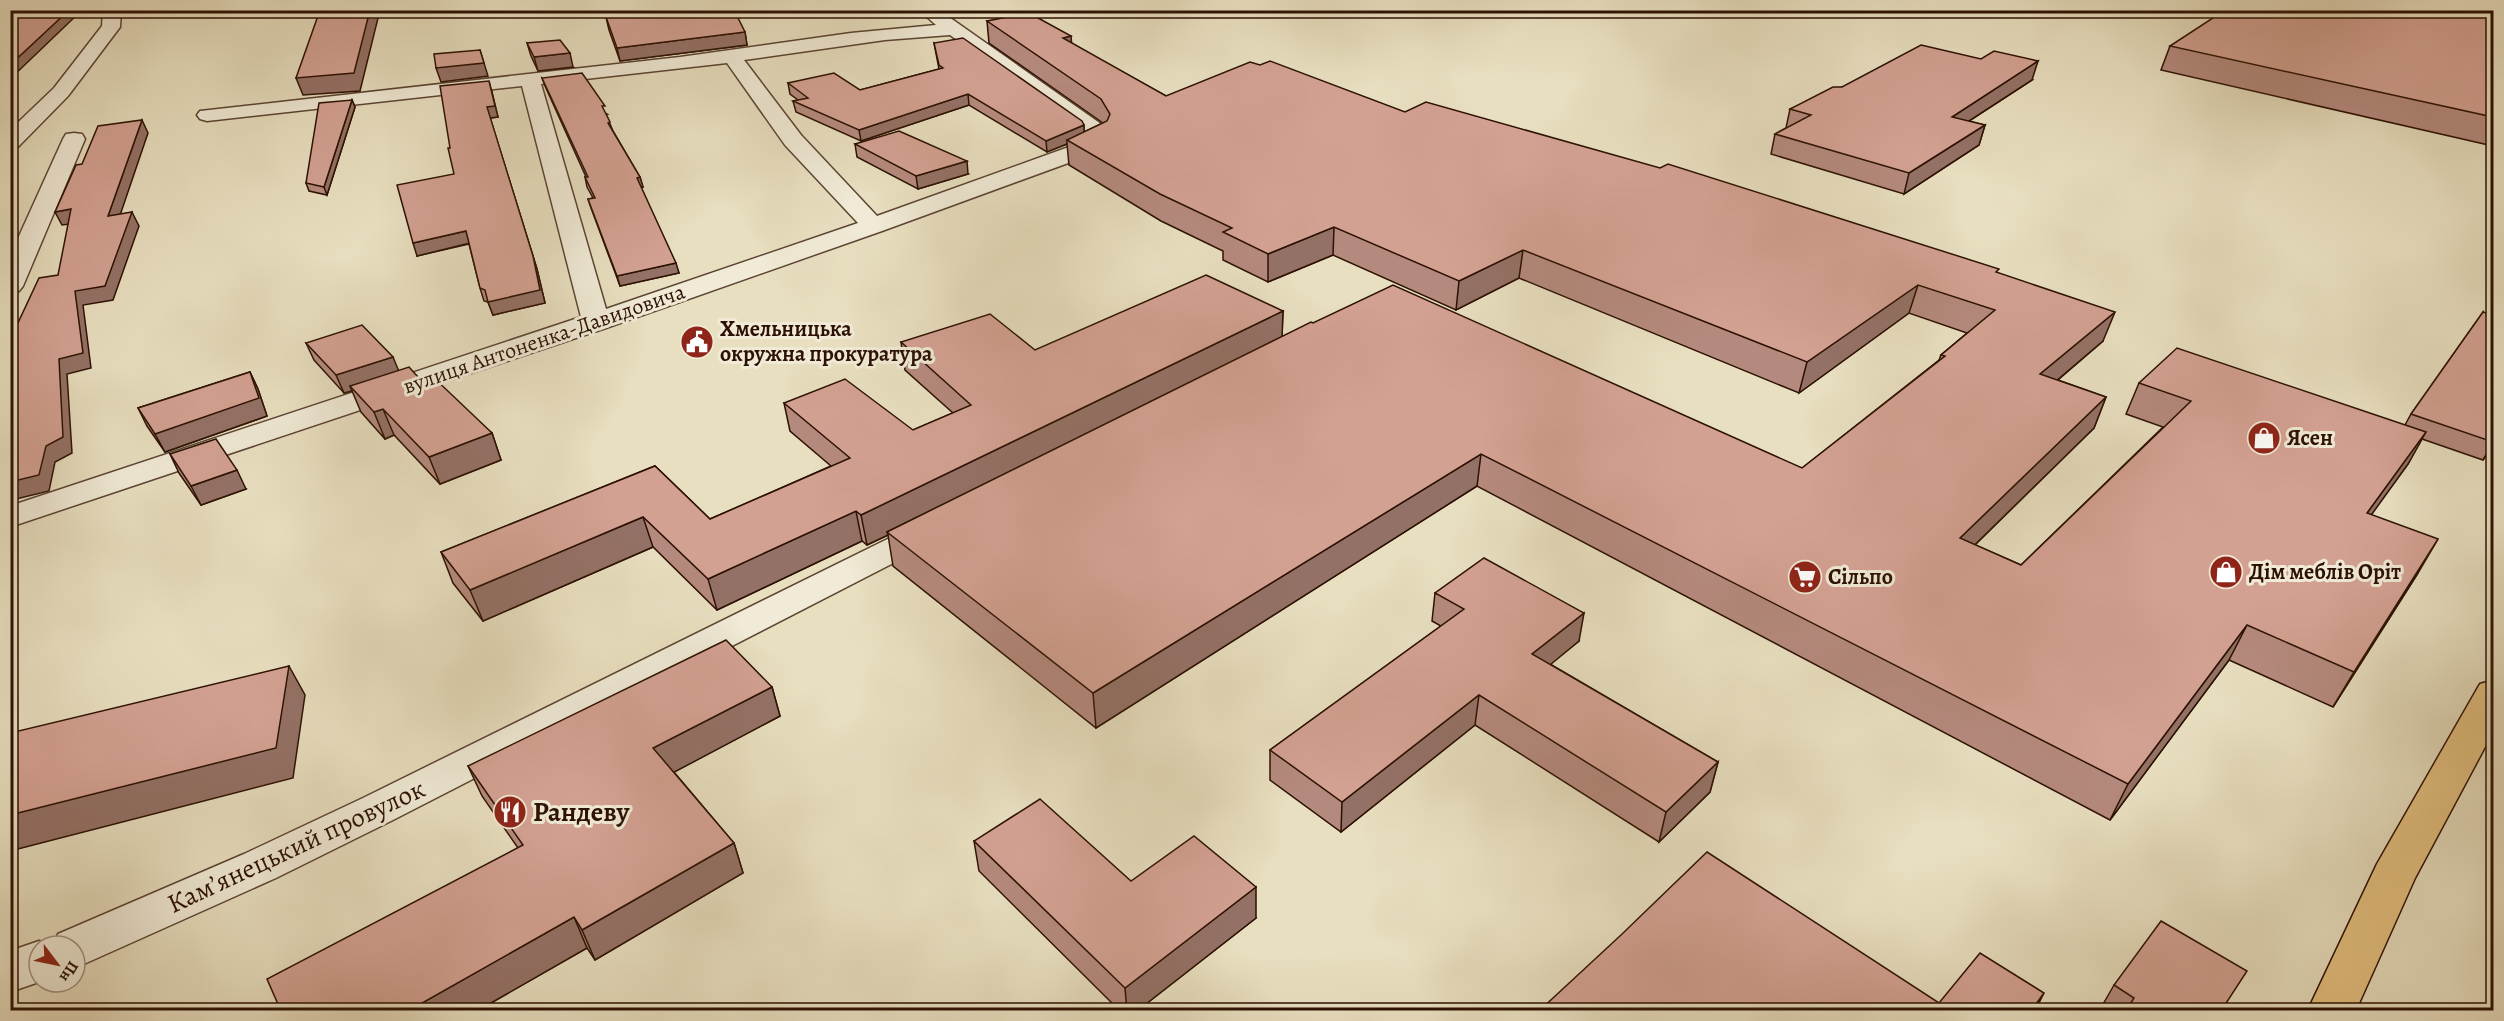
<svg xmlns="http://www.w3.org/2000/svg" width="2504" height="1021" font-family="Alegreya,serif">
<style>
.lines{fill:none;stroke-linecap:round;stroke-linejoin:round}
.minor-casing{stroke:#5b4432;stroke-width:3}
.major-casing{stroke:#2c1103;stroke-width:3}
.minor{fill:#f0ead6;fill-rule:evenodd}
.major{fill:#e4c080;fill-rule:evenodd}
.wall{fill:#b58a7e;stroke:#2c1103;stroke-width:1.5}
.shaded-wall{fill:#947166;stroke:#2c1103;stroke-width:1.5}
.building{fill:#d3a192;stroke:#2c1103;stroke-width:1.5}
.labels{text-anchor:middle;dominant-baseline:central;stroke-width:6;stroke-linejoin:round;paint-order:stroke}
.poi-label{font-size:22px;font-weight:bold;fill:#2c1103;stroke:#f0ead6;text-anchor:start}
.street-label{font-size:22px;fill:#2c1103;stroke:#f0ead6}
.near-poi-label{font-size:27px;font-weight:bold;fill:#2c1103;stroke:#f0ead6;text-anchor:start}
.near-street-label{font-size:27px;fill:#2c1103;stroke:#f0ead6}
</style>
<rect width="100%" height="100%" fill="#e8dfc0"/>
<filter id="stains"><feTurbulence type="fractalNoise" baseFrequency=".00333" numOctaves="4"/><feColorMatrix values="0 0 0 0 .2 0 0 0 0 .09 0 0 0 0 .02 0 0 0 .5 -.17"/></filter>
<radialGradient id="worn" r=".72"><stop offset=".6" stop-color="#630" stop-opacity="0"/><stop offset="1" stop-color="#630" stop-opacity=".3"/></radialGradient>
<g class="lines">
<defs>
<g id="minor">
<path d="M103 10H121L120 27 68 96 18 147 10 148V130L54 88 102 26Z"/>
<path d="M919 10H939L1101 124 1110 140 1107 145 1082 158 882 231 606 328 10 527V506L581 317 522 86 207 121 200 119 197 115 200 111 680 57 851 33 936 25ZM950 35 1085 131 1087 138 1066 148 877 216 801 135 744 60 885 40ZM727 63 785 145 858 223 606 309 541 84Z"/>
<path d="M74 133 82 134 85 139 23 286 19 291 10 294V256L63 139 66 134Z"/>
<path d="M932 520 944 523 949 530 944 537 393 820 276 878 75 968V946H39V982L10 992V951L39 941 53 946 58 934 244 854 363 798 920 523Z"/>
</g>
<path id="major" d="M2494 680V730L2415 878 2356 1010H2308L2377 864 2480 684Z"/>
</defs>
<use href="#minor" class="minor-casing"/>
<use href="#major" class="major-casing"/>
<use href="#minor" class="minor"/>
<use href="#major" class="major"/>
</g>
<g class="wall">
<path d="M2493 10V146L2161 70 2170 46Z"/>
<path d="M606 17 745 32 747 45 620 61 609 30Z"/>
<path d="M987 21 1072 44 1166 96 1405 112 1998 273 2103 341 2058 380 2106 397 2094 428 1975 545 2021 565 2163 427 2126 414 2139 383 2405 425 2411 414 2483 312 2493 445 2483 460 2422 439 2408 464 2371 514 2418 573 2333 707 2229 660 2110 820 1477 486 1096 728 893 566 888 535 867 545 862 541 717 610 653 547 483 621 453 583 441 552 655 466 710 519 831 466 790 431 784 403 913 430 953 413 905 370 901 342 1035 350 1283 311 1282 336 1802 468 1939 360 1941 355 1967 333 1909 313 1799 393 1519 278 1456 310 1333 255 1268 282 1223 260V251L1161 221 1069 165 1067 144 1047 152 969 105 861 141 796 112 793 101 798 100 790 94 788 83 860 90 939 69 934 43 1084 125V132L1103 123 989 43Z"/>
<path d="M527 43 573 67 538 71 531 56Z"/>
<path d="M542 78 607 114H606L613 131 640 177 643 187H641L679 273 620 286 591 208 588 199 593 198 587 187 585 177H586L545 86Z"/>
<path d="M2032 80 1969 121 1985 125 1979 145 1904 194 1771 154 1775 134 1786 128 1790 109 1842 87Z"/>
<path d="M492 92 498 117 490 118 537 269 545 303 493 315 488 302 484 301 480 288 469 244 417 256Z"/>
<path d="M352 100 355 107 327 195 309 191 306 183Z"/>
<path d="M855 144 968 174 918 189 857 157Z"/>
<path d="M306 343 399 371 419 378 492 433 501 460 440 484 394 435 385 439 361 412 352 391 344 393 314 360Z"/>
<path d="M250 372 258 389 267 416 165 452 147 426 138 408Z"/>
<path d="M170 454 246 489 201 505 179 473Z"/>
<path d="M1435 593 1579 641 1550 664 1718 762 1710 792 1659 842 1475 725 1341 832 1270 780V750L1441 626 1432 621Z"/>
<path d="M772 687 780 716 674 772 734 843 743 873 595 960 587 948 477 1011H281L518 848 482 796 468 766Z"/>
<path d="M974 841 1131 881 1256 918 1137 1011H1120L979 871Z"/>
<path d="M2114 985 2221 1011H2108L2102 1006Z"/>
</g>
<g class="shaded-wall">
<path d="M10 10H36L31 16 10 18Z"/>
<path d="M69 10H82L10 79V65Z"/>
<path d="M370 10H380L360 91 303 95 296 78Z"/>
<path d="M969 10H997L969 14Z"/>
<path d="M745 32 747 45 620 61 617 48Z"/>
<path d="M1071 36 1073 59 1063 38Z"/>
<path d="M480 50 488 76 441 82 436 68Z"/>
<path d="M570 53 573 67 538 71 534 57Z"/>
<path d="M2038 61 2032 80 1946 136 1952 117Z"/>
<path d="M489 81 498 117 490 118 537 269 545 303 493 315 488 302 487 107Z"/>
<path d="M968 94 969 105 861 141 859 130Z"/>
<path d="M352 100 355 107 327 195 324 187Z"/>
<path d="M142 120 148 133 115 230 108 216Z"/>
<path d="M1084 125V137L1067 140V144L1047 152 1046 141Z"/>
<path d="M1985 125 1979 145 1904 194 1909 173Z"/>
<path d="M967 161 968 174 918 189 916 176Z"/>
<path d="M640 177 643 187H640L637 178Z"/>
<path d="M71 209 78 223 62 225 55 212Z"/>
<path d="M132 212 139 226 113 300 83 305 91 368 67 374 72 453 55 462 49 491 12 500 10 502V482L59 359 75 291Z"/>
<path d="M1334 227 1333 255 1268 282V254Z"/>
<path d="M466 231 470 243 417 256 413 243Z"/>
<path d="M1523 250 1519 278 1456 310 1459 281Z"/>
<path d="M676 263 679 273 620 286 617 276Z"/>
<path d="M1918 285 1909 313 1799 393 1807 362Z"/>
<path d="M1283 311 1282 338 887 532 888 535 867 545 861 515Z"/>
<path d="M2115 312 2103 341 2029 404 2040 374Z"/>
<path d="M393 357 400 374 350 386 352 391 344 393 336 375Z"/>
<path d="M250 372 258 389 267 416 165 452 155 434Z"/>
<path d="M2106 397 2094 428 1948 571 1960 538Z"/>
<path d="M383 409 394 435 385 439 374 412Z"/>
<path d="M2426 432 2408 464 2349 546 2367 513Z"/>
<path d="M492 433 501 460 440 484 429 457Z"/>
<path d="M2493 442V445L2483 460Z"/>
<path d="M1481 454 1477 486 1096 728 1093 693Z"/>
<path d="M237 470 246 489 201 505 191 486Z"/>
<path d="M856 511 862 541 717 610 708 579Z"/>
<path d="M643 517 653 547 483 621 470 590Z"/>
<path d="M2438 539 2418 573 2333 707 2354 672Z"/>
<path d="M1584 613 1579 641 1528 683 1532 654Z"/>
<path d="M2247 625 2229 660 2110 820 2128 784Z"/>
<path d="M289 666 305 695 293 778 10 851V815Z"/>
<path d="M772 687 780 716 663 778 653 748Z"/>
<path d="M1479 695 1475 725 1341 832 1342 802Z"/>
<path d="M1718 762 1710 792 1659 842 1666 812Z"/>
<path d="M734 843 743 873 595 960 582 930Z"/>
<path d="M1256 887V918L1137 1011H1127L1125 988Z"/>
<path d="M574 917 587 948 477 1011H408Z"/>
<path d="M2044 993 2035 1011H2031Z"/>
</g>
<g class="building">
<path d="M27 10H69L10 65V25Z"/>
<path d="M320 10H370L354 73 296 78Z"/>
<path d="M605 10H734L745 32 617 48 606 17Z"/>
<path d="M2225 10H2493V117L2170 46Z"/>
<path d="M1029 13 1071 36 1063 38 1166 96 1250 62 1260 65 1270 61 1405 112 1426 102 1660 168 1668 164 1999 269 1996 272 2115 312 2040 374 2106 397 1960 538 2021 565 2191 401 2139 383 2177 348 2426 432 2367 513 2438 539 2354 672 2247 625 2128 784 1481 454 1093 693 887 532 1311 322 1313 323 1393 285 1802 468 1945 356 1941 355 1995 310 1918 285 1807 362 1523 250 1459 281 1334 227 1268 254 1223 232 1232 228 1160 194 1067 140 1107 121 1110 114 1101 99 987 21Z"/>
<path d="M963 38 1082 121 1084 125 1046 141 968 94 859 130 793 101 808 98 788 83 834 73 860 90 943 68 939 65 934 43Z"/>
<path d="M560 40 570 53 534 57 527 43Z"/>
<path d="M1921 45 1981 59 1994 51 2038 61 1952 117 1985 125 1909 173 1775 134 1811 115 1790 109 1833 87H1842Z"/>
<path d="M480 50 484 63 436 68 434 54Z"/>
<path d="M582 73 605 106H602L610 122 608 123 640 177 637 178 676 263 617 276 588 199 595 198 585 177H588L542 78Z"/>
<path d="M489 81 495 106 487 107 533 256 540 290 488 302 485 290 480 288 466 231 413 243 397 185 454 174 448 148H450L440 86Z"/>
<path d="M352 100 324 187 306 183 319 103Z"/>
<path d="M142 120 108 216 132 212 105 286 75 291 83 353 59 359 63 437 46 446 39 475 10 482V340L39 278 58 275 71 209 55 212 76 165 82 164 98 126Z"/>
<path d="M899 131 967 161 916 176 855 144Z"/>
<path d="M1206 275 1283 311 861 515 856 511 708 579 643 517 470 590 441 552 655 466 710 519 850 458 784 403 845 379 913 430 971 405 901 342 990 314 1035 350Z"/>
<path d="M2483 312 2493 315V442L2411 414Z"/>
<path d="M362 325 393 357 336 375 306 343Z"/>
<path d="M409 367 419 378 430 374 492 433 429 457 383 409 374 412 350 386Z"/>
<path d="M250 372 259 398 155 434 138 408Z"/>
<path d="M216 439 237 470 191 486 170 454Z"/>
<path d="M1484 558 1584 613 1532 654 1718 762 1666 812 1479 695 1342 802 1270 750 1464 609 1435 593Z"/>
<path d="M726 640 772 687 653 748 734 843 582 930 574 917 408 1011H281L267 979 523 845 468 766Z"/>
<path d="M289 666 276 748 10 815V733Z"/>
<path d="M1040 799 1131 881 1194 836 1256 887 1125 988 974 841Z"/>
<path d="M1707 852 1939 1003 1980 953 2044 993 2031 1011H1539L1621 935Z"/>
<path d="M2161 921 2247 971 2221 1011H2126L2134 998 2114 985Z"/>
</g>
<defs>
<symbol id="civic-disc" viewBox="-11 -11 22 22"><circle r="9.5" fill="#8f2418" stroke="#f0ead6"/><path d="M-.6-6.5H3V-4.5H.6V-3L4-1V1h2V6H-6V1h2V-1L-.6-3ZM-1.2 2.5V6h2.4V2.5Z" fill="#fff"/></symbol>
<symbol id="shop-disc" viewBox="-11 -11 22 22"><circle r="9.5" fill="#8f2418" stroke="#f0ead6"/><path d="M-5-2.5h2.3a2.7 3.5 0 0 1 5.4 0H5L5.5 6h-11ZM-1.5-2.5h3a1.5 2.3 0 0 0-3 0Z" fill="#fff"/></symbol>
<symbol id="supermarket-disc" viewBox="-11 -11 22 22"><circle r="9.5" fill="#8f2418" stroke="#f0ead6"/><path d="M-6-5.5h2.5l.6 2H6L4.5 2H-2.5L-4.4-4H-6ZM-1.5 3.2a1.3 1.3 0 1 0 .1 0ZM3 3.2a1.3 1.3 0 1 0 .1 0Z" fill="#fff"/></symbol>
<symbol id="restaurant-disc" viewBox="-11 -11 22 22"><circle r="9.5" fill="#8f2418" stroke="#f0ead6"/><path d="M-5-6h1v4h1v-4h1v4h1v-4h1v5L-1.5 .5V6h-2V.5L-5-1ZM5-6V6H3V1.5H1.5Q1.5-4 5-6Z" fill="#fff"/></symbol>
</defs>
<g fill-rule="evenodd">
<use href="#civic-disc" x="678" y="323" width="38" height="38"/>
<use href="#shop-disc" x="2245" y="419" width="38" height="38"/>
<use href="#shop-disc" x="2207" y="553" width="38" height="38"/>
<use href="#supermarket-disc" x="1786" y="558" width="38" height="38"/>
<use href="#restaurant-disc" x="491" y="793" width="38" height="38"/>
</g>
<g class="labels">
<g class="poi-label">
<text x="720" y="329">Хмельницька<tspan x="720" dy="25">окружна прокуратура</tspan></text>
<text x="2287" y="438">Ясен</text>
<text x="2249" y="572">Дім меблів Оріт</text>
<text x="1828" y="577">Сільпо</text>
</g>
<g class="street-label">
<text transform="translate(544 339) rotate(-19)">вулиця Антоненка-Давидовича</text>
</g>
<g class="near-poi-label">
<text x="533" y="812">Рандеву</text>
</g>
<g class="near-street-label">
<text transform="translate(296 846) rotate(-25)">Камʼянецький провулок</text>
</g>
</g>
<rect width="2504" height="1021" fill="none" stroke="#e8dfc0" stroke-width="36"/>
<rect x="12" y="12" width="2480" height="997" fill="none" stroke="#2c1103" stroke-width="3"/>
<rect x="18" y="18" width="2468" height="985" fill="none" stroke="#2c1103" stroke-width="1.5"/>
<g transform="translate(57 964) rotate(122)"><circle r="28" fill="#f0ead6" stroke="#a29382" stroke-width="1.5"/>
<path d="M0-4.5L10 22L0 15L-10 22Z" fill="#8f2418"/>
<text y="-9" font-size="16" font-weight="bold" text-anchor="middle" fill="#2c1103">Пн</text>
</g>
<rect width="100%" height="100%" filter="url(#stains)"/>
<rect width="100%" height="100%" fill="url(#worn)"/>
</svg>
